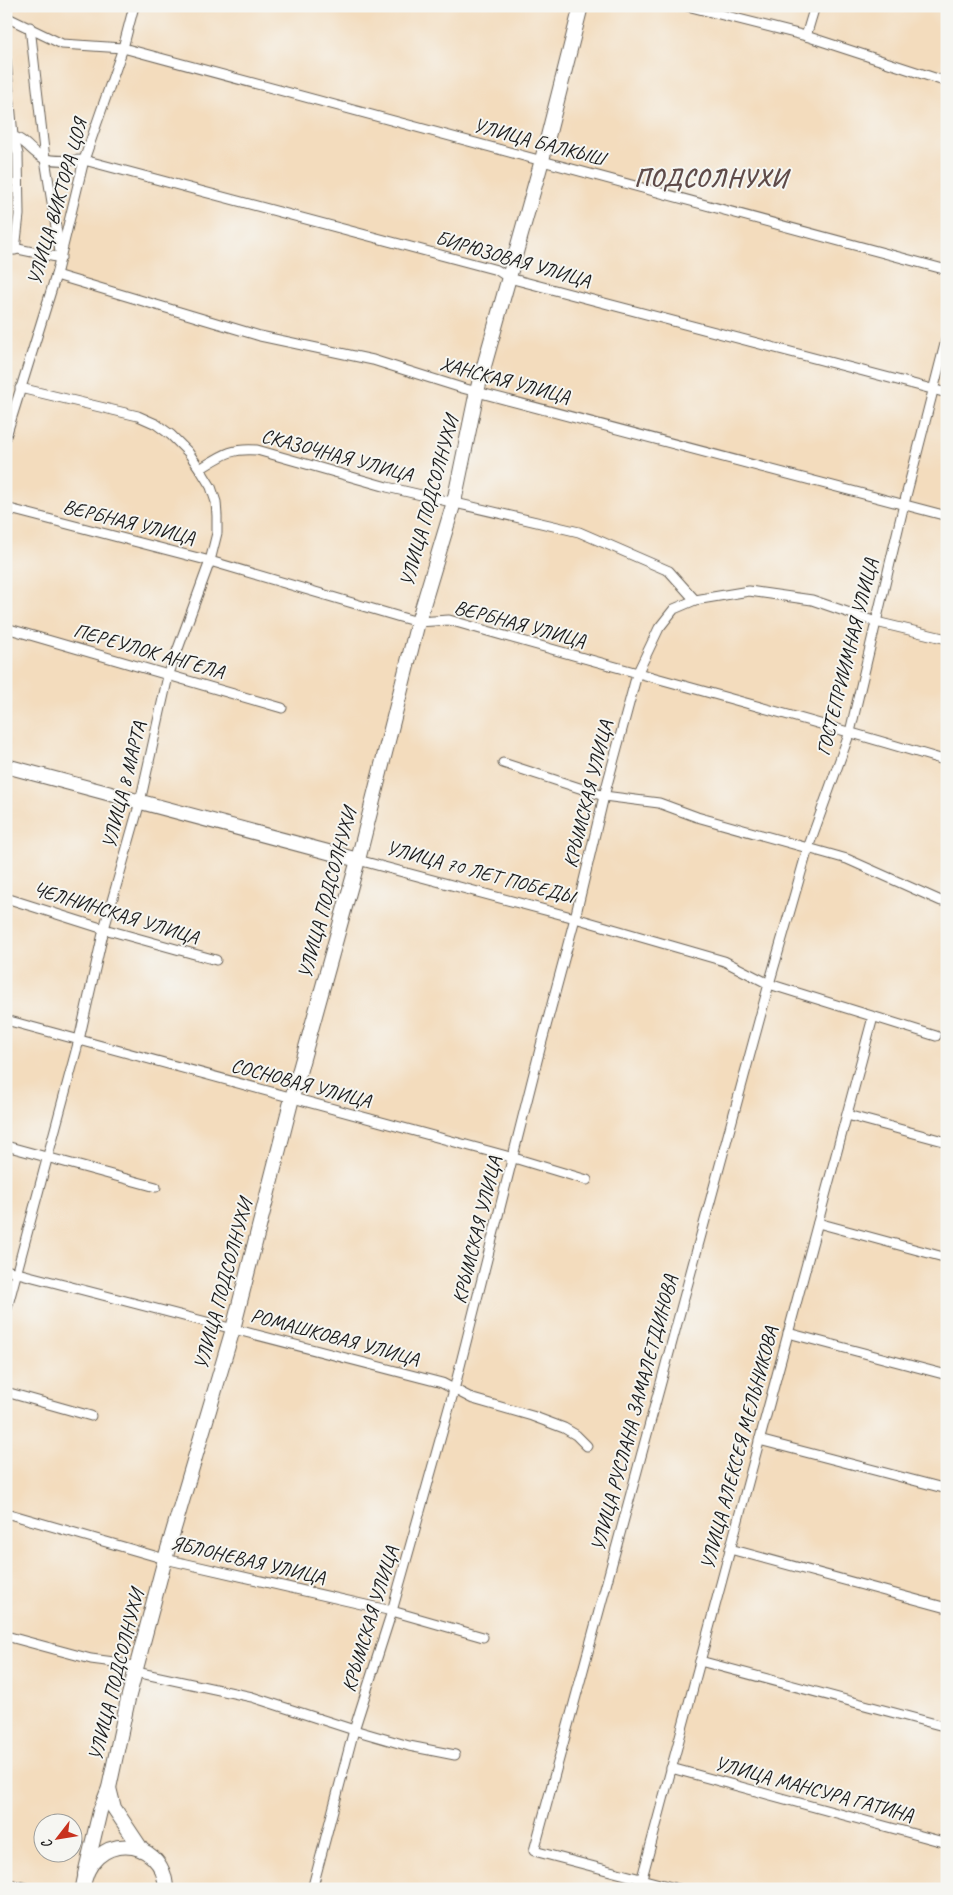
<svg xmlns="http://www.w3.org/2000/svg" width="953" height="1895" font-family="Caveat,sans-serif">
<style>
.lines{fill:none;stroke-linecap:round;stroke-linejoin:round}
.street-casing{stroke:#675f54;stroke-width:11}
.secondary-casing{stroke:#675f54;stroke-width:16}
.street{stroke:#fff;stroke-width:9}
.secondary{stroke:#fff;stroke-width:14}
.labels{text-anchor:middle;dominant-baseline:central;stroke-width:4;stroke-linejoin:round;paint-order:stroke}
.street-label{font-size:20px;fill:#1c1c1c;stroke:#f6f6f2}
.district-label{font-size:25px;font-weight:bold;letter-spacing:1px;fill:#5f4b49;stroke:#f6f6f2}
</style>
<rect width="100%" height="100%" fill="#f6f6f2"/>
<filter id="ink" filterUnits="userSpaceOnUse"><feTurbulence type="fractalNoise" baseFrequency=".02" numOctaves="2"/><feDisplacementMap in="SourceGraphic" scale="10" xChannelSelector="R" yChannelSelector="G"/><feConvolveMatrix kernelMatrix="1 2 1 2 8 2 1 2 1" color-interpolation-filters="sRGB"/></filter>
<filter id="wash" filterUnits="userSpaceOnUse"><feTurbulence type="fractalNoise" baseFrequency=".0096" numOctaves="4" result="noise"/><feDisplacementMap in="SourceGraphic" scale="20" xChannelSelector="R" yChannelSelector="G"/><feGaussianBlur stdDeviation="1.12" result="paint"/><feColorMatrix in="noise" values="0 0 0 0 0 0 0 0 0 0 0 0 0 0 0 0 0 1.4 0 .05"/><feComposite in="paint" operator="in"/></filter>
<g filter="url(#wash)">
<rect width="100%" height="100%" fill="#f3dcbd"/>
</g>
<g filter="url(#ink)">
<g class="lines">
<defs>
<g id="street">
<path d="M687 6 806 36 947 82"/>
<path d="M6 17 62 44 123 48 947 270"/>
<path d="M806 36 815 6"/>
<path d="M6 60 13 136 18 154 19 215 15 250"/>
<path d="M6 135C25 137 29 151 43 158 52 162 74 160 84 160L497 270 509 278 947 393"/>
<path d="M6 251 18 249 61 258 45 159 30 27"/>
<path d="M56 275 260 336 373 360 462 388 947 516"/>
<path d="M6 436 56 275 84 160 123 48 134 6"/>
<path d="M200 469C223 455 230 448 257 450L387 487 579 532 669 571 695 600"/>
<path d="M6 508 210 561 400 617 418 622 449 620C615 668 782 711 947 761"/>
<path d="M6 628 282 708"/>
<path d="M503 763 604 796 659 803 697 817 847 859 941 901"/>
<path d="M358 860 575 918 724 961 769 984 936 1036"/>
<path d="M6 898 104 929 216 960"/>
<path d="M6 1020 514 1158 587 1180"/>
<path d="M847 1115 947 1142"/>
<path d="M6 1146 156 1187"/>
<path d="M818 1223 947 1258"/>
<path d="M6 1270 442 1383 473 1399 532 1416 564 1428 576 1435 587 1446"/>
<path d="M6 1312 79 1040 104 929 140 802 168 676 210 561 217 533V516L216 502 211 487 200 469 188 452 171 435 156 424 138 416 20 388"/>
<path d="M788 1333 947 1375"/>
<path d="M6 1392 91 1416"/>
<path d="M759 1440 947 1489"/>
<path d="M6 1513 165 1559 392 1611 483 1637"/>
<path d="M730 1549 947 1608"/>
<path d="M6 1636 91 1659 114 1662 137 1667"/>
<path d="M700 1661 947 1727"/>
<path d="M136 1672 252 1697 354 1730 409 1746 455 1755"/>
<path d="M671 1768 947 1843"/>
<path d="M6 1883 31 1889"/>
<path d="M313 1886 354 1730 392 1611 454 1390 541 1045 575 918 604 796 637 674 659 628 674 609 695 600 749 591 812 600 876 622 947 639"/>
<path d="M639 1889 873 1017"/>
<path d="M679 1889 534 1851 769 984 808 848 850 732 904 504 947 336"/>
</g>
<g id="secondary">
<path d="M6 766 358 860"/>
<path d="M109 1788 114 1808 142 1850"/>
<path d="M85 1874 100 1811 109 1788 128 1699 165 1559 233 1329 292 1098 358 860 418 622 454 502 477 391 542 160 581 6"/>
<path d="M83 1889C88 1832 164 1833 166 1889"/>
</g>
</defs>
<use href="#street" class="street-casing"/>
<use href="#secondary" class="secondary-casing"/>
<use href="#street" class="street"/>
<use href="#secondary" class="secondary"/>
</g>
</g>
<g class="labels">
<g class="street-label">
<text transform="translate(539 142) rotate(15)">УЛИЦА БАЛКЫШ</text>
<text transform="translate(57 202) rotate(-74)">УЛИЦА ВИКТОРА ЦОЯ</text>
<text transform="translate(513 259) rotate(16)">БИРЮЗОВАЯ УЛИЦА</text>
<text transform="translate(505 380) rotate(15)">ХАНСКАЯ УЛИЦА</text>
<text transform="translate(337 455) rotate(15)">СКАЗОЧНАЯ УЛИЦА</text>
<text transform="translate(429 501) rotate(-75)">УЛИЦА ПОДСОЛНУХИ</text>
<text transform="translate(129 522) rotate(14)">ВЕРБНАЯ УЛИЦА</text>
<text transform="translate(520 624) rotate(15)">ВЕРБНАЯ УЛИЦА</text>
<text transform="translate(149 651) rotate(16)">ПЕРЕУЛОК АНГЕЛА</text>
<text transform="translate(847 657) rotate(-76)">ГОСТЕПРИИМНАЯ УЛИЦА</text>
<text transform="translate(124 785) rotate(-76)">УЛИЦА 8 МАРТА</text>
<text transform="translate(588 794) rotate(-76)">КРЫМСКАЯ УЛИЦА</text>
<text transform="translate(480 872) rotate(15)">УЛИЦА 70 ЛЕТ ПОБЕДЫ</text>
<text transform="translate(327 893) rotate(-75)">УЛИЦА ПОДСОЛНУХИ</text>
<text transform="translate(116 913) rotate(17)">ЧЕЛНИНСКАЯ УЛИЦА</text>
<text transform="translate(301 1083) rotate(15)">СОСНОВАЯ УЛИЦА</text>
<text transform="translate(477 1230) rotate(-76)">КРЫМСКАЯ УЛИЦА</text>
<text transform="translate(223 1284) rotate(-75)">УЛИЦА ПОДСОЛНУХИ</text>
<text transform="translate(335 1337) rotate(15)">РОМАШКОВАЯ УЛИЦА</text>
<text transform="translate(634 1413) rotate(-75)">УЛИЦА РУСЛАНА ЗАМАЛЕТДИНОВА</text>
<text transform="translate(739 1448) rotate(-75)">УЛИЦА АЛЕКСЕЯ МЕЛЬНИКОВА</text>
<text transform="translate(248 1560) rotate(13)">ЯБЛОНЕВАЯ УЛИЦА</text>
<text transform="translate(370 1619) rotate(-73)">КРЫМСКАЯ УЛИЦА</text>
<text transform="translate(116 1675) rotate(-76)">УЛИЦА ПОДСОЛНУХИ</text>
<text transform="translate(814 1789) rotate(15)">УЛИЦА МАНСУРА ГАТИНА</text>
</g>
<g class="district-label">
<text x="711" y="178">ПОДСОЛНУХИ</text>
</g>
</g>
<rect width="953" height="1895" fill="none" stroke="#f6f6f2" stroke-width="25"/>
<g transform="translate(58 1838) rotate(239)"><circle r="24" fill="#f6f6f2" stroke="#9f9f9c"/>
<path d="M0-4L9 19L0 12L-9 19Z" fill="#c8321e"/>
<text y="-8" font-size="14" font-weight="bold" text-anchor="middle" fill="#1c1c1c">С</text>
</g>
</svg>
